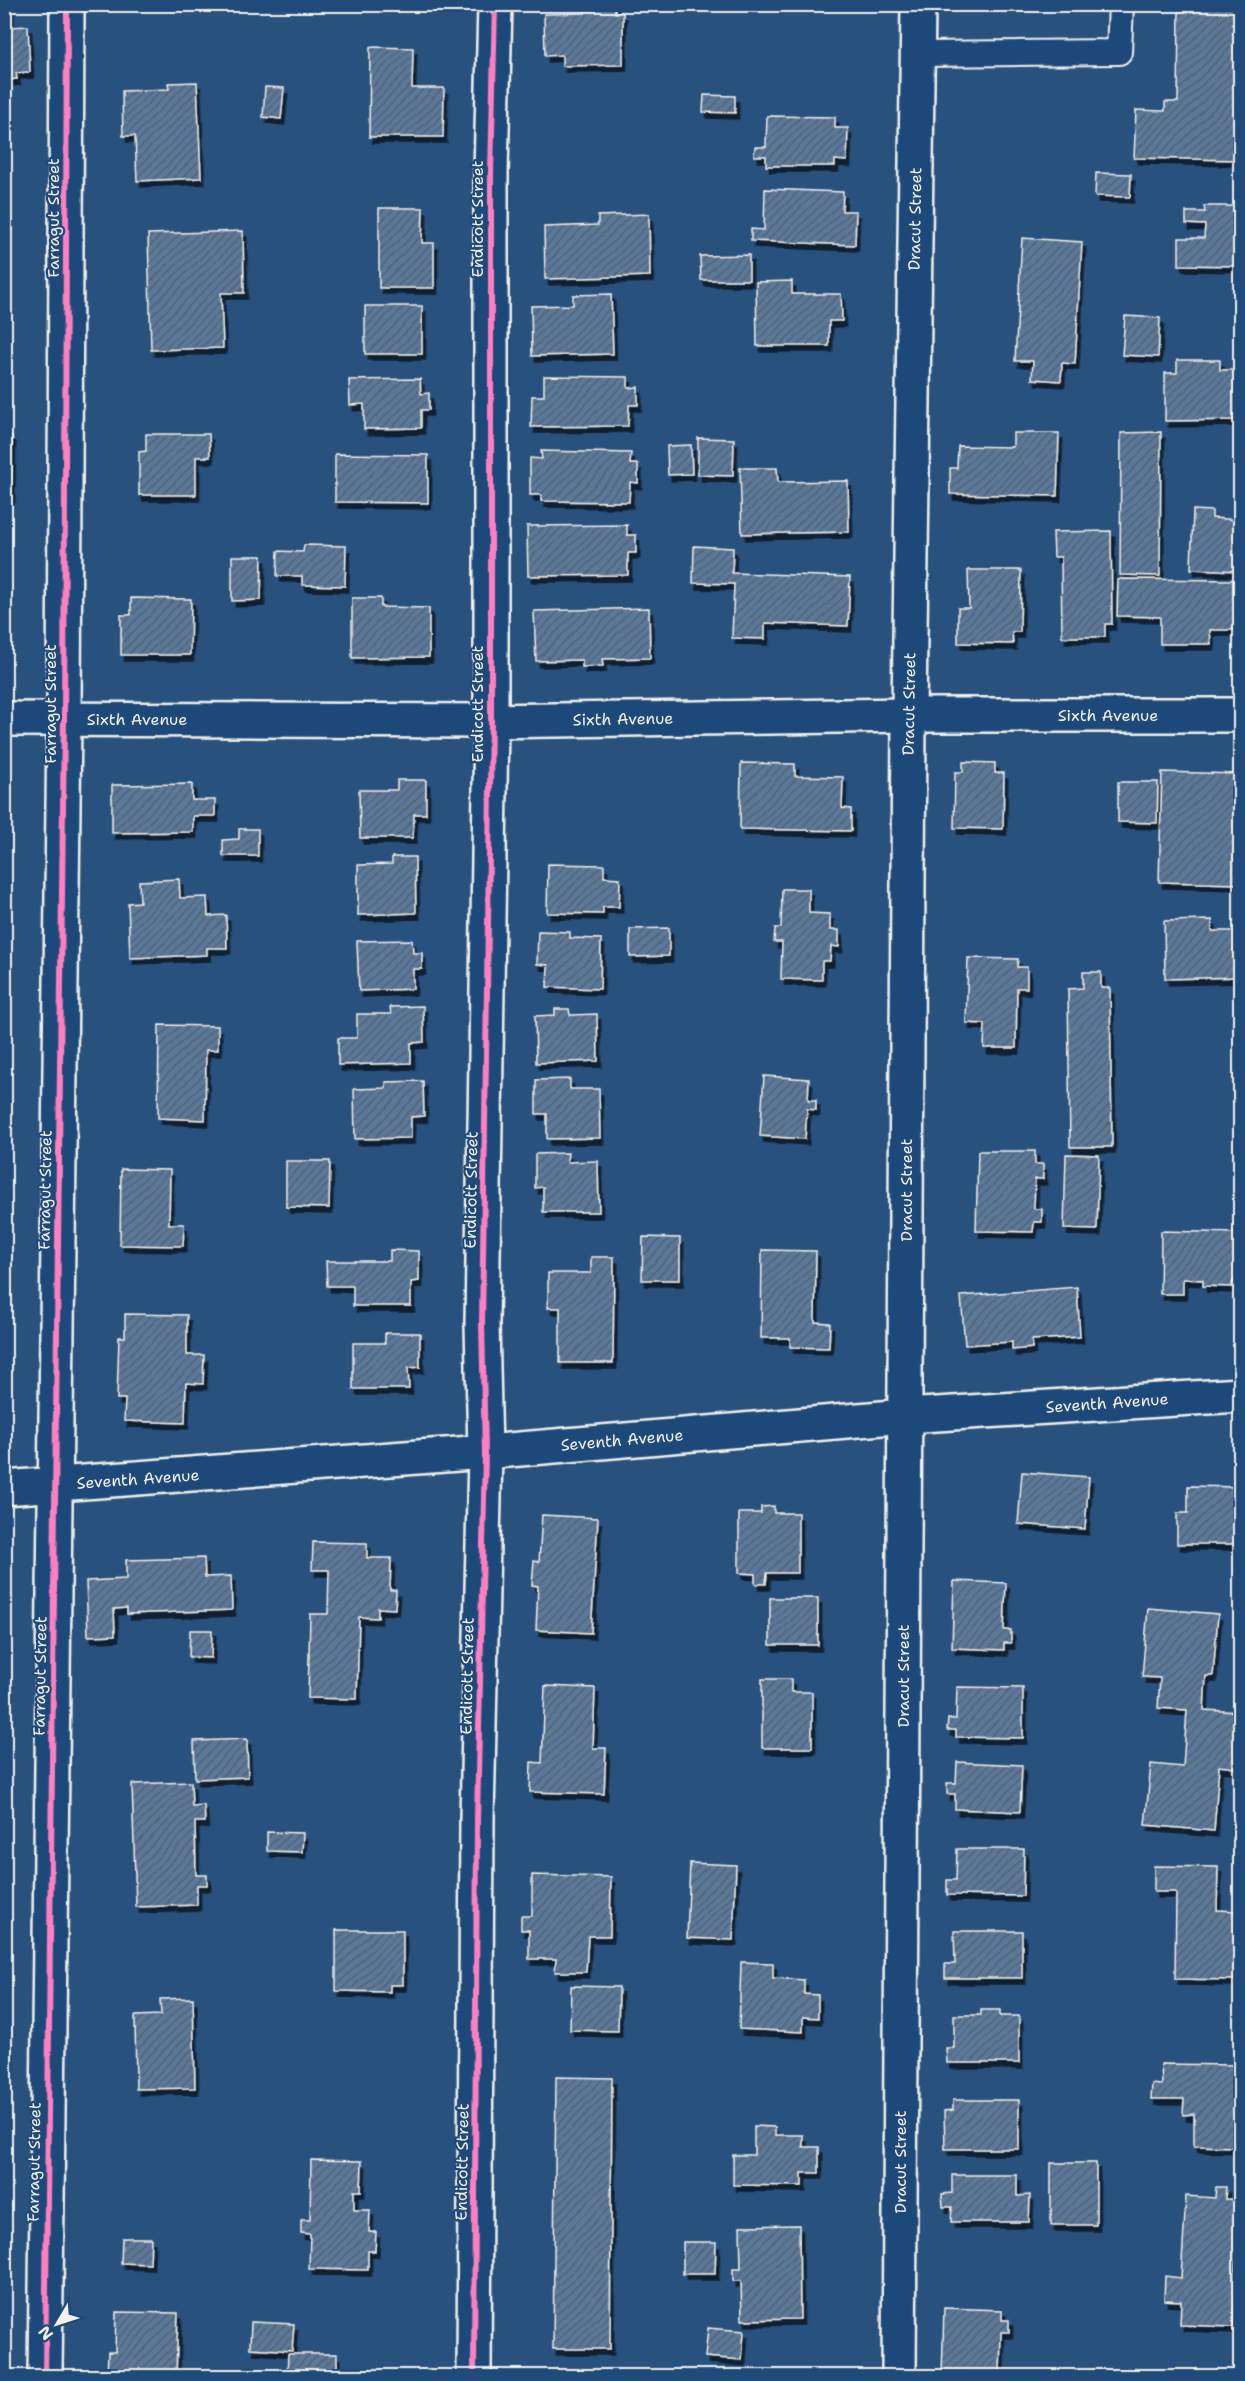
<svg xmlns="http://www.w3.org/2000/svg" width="1245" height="2381" font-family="'Shantell Sans',sans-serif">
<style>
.building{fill:url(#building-hatch);stroke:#f4f1e8;stroke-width:1.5;filter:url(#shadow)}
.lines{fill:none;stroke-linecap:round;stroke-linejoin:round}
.service-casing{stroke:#f4f1e8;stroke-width:28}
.minor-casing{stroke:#f4f1e8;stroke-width:38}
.service{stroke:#1f4a7a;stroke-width:24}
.minor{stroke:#1f4a7a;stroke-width:33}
.cycleway-casing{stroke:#1f4a7a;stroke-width:10}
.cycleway{stroke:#ff80c0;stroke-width:6}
.labels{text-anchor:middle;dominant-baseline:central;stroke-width:4.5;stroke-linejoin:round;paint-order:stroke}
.street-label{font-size:16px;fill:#f4f1e8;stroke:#1f4a7a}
</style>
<defs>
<pattern id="building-hatch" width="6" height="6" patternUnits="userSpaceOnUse" patternTransform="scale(1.5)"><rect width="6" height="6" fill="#5b7899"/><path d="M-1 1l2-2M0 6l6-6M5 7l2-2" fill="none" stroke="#536274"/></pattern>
<filter id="shadow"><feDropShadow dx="3.5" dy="6" stdDeviation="0" flood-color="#0009"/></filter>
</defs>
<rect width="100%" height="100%" fill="#28517e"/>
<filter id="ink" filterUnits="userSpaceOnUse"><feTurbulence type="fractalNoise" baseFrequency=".0167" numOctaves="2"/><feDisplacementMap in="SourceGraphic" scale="12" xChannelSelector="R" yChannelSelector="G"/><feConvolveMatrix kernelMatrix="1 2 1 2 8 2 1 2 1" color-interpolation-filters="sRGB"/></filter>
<g filter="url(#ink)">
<g class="building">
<path d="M585 4H615V13H623V65L562 66V55L545 56 544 14 585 13Z"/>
<path d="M1179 4H1240V160L1134 158 1136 110 1165 111V102H1178Z"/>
<path d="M4 5H10V27L28 26 30 72 16 73 17 79 4 80Z"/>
<path d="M370 47 413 48 412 88H444L443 137H369Z"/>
<path d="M197 82 201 178 137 181 135 136H123L122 91 169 89 168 83Z"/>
<path d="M265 87 284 88 281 119 263 117Z"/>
<path d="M704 95 735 96V113L703 112Z"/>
<path d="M767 116 835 117V128H848L847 161 835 160V166H766V156H754L755 147H766Z"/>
<path d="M1096 173 1131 174 1130 197 1095 196Z"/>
<path d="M765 189 843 192 842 211H856L855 245 751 241V229L764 230Z"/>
<path d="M1204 206H1240V266L1179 265V238H1204L1205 225 1186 224V212H1205Z"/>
<path d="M379 208H423L422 243H434V288H379Z"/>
<path d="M649 214 650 276 545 279 544 227 598 225V216Z"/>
<path d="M243 231 244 293H221L223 348 151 350 148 234Z"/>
<path d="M1022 238 1082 242 1075 364 1062 363 1061 381 1032 379 1033 361H1015Z"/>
<path d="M749 255V280H701L700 256Z"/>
<path d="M792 281V294H841L842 321H829V346H757L756 282Z"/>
<path d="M611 294 613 354 532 356 531 306 573 305V295Z"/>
<rect x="365" y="306" width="57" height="48"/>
<path d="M1125 316 1160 318 1158 357 1122 355Z"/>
<path d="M1177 360H1220V370H1240V420L1165 421V373H1177Z"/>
<path d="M544 376 628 377V388L638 387V405H629L628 426 531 427 532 396H544Z"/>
<path d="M420 379 421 394 429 393V410H421V428L364 429V404L350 405 349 380Z"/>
<path d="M1161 432 1160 576 1120 575 1121 433Z"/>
<path d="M1013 433H1059L1057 496 950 494V468H957L958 446 1013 447Z"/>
<path d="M146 434H209L210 457H196V495H139V452L146 451Z"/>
<path d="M4 435 12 436 11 497H4Z"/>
<path d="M698 438 734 439 733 476 698 475Z"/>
<path d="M691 445 692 474 668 475 667 446Z"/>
<path d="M541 451 631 453 630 464H638V483L630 482 629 502 541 501V495H530V458L542 459Z"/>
<path d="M335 454 428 455V503L335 502Z"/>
<path d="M740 468H777L778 482 848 481 849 532 742 534Z"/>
<path d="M1193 510 1212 511V518L1240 520V571L1191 569Z"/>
<path d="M627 525V535H636V553H628V575L528 576 527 526Z"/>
<path d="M1111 531 1112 624H1105V637H1062L1061 557H1054L1053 532Z"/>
<path d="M304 545 346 546 345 586 302 585V576H277L278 551 303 552Z"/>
<path d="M694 546 733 548 732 573 850 577 848 626 765 623V639L732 638 734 584 693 583Z"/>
<path d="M232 556H262L261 600 232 601Z"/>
<path d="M968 570H1021L1020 632H1012L1013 644 958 643V608H969Z"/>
<path d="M1121 579 1240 580V630H1210L1211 644H1160V617L1117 616 1118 580Z"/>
<path d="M131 598 191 599 190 655H121V615H131Z"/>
<path d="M352 598H381V607L429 608V657L352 658Z"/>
<path d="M649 608 650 658 602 659 603 666 582 667V660L536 661 534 611Z"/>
<path d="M963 762 995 763V773H1004L1003 829 954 828 955 772H963Z"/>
<path d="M741 763 795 764V776L843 777 842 808 851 809V831L740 829Z"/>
<path d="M1162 772 1240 774V884L1159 882Z"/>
<path d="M397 780H426V814H414L413 838H360L359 790H397Z"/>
<path d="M1118 782H1158L1157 823 1118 822Z"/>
<path d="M192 784V800H215V816H193V832L112 833V785Z"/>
<path d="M239 829H258V856H223V840L239 839Z"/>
<path d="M392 857H415L416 913 358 915V865L392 864Z"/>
<path d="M548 864 604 865V877L620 878 619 907H603V914L547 913Z"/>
<path d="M179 879 180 898 207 897 208 916 226 915 227 948H207V955L130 958 128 903 140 902 139 881Z"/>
<path d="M782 889H809V913L830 914V930H839V947L831 946 830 961H822V980L781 979 782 942H774L775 928H781Z"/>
<path d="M1212 920V931H1240V977L1165 979 1164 921Z"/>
<path d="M669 928V956L630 957V929Z"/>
<path d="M538 931 570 932V938L601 939 600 989 547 987 548 965 537 964Z"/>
<path d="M412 940 413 953H422V969H413V989L359 991 357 941Z"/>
<path d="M968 958 1018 959 1017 967H1027V988H1017L1016 1048H984L985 1024 966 1023Z"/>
<path d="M1083 972H1101V988H1110L1112 1147H1070L1068 989 1083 988Z"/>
<path d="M423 1006 424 1042 411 1043V1063L338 1065V1038H357V1014H391L390 1007Z"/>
<path d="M555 1009H569L570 1015 597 1014 598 1061 536 1063 535 1016 555 1015Z"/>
<path d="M159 1025 218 1026V1050H206L205 1120 158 1118Z"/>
<path d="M764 1076 809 1079 808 1100H816V1110L807 1109 805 1139 760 1136Z"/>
<path d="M570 1079V1089H599L600 1138 547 1139V1114H536V1080Z"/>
<path d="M423 1081 424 1116 411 1117V1138L355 1139 354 1089 386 1088V1082Z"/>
<path d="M978 1151H1035V1164H1043V1179H1035L1034 1209H1042V1222H1034L1033 1232 976 1231Z"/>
<path d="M568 1153 567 1162 598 1161 599 1212H543V1187L535 1188V1154Z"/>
<path d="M1066 1154 1099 1155 1097 1230 1064 1229Z"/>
<path d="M286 1161H330L329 1208 286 1207Z"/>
<path d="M121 1169 170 1170 169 1224H184L183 1246 120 1245Z"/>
<path d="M1161 1231 1240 1233V1280H1233L1232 1287 1203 1286V1280L1183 1279V1294H1160Z"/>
<path d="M643 1237 680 1238V1280H642Z"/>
<path d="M390 1250 419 1251V1281L411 1282V1306H353V1286H327L326 1261H390Z"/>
<path d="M762 1250 816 1251 815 1322 830 1323 829 1348 790 1347V1338H761Z"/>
<path d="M591 1257H614L613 1363H560V1308H548V1273H591Z"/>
<path d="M1077 1287 1080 1337 1032 1340V1348L1012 1350V1342L965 1345 961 1296Z"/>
<path d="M125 1314 187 1315V1355H204L203 1384 186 1383 185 1423 124 1421 125 1399H117L119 1337H125Z"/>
<path d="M385 1333H420V1367L408 1368 409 1389H353V1343H385Z"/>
<path d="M1022 1472 1089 1477 1085 1529 1018 1524Z"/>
<path d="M1188 1486 1240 1487V1544H1177V1513H1188Z"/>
<path d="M774 1506V1513H798V1573H767L766 1584H755V1574L739 1573V1513H761V1507Z"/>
<path d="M542 1515 598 1518 591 1633 536 1630 538 1586 532 1585 534 1561 539 1562Z"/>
<path d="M313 1542 367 1543V1558H391L390 1590H396L395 1609 378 1608V1618L359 1617 357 1699 308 1698 310 1614H328L329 1570H312Z"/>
<path d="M204 1558 205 1577 231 1576 232 1610 127 1614V1608L114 1609 115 1635 88 1636 86 1581 126 1579V1560Z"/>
<path d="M954 1581 1006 1583 1004 1630H1011V1643H1004V1650L952 1648Z"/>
<rect x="770" y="1598" width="48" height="47"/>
<path d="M1148 1608 1218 1614 1213 1676H1206L1204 1710 1240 1712 1235 1768 1219 1766 1214 1831 1145 1825 1151 1764 1183 1767 1187 1710 1158 1708 1160 1678 1142 1677Z"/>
<path d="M190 1630H212L211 1658 189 1657Z"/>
<path d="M762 1679H791V1692H812V1748H762Z"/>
<path d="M545 1686 595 1688 593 1748H606L604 1794 530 1792 531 1762 542 1763Z"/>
<path d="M957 1687 1023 1688V1738L956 1737V1730H947L948 1719H956Z"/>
<path d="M247 1739 248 1777 195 1779 194 1741Z"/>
<path d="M957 1762 1022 1765 1020 1812 955 1809V1794H947V1783H956Z"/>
<path d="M191 1782 192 1806 204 1805 205 1822H195L196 1875H207V1885H197V1905L136 1907 132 1784Z"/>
<path d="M267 1832 303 1833 302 1852 267 1851Z"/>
<path d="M957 1849H1024L1023 1896 947 1895V1880H956Z"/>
<path d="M690 1863 736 1865 733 1940 687 1938Z"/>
<path d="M1154 1866 1218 1867 1217 1910 1238 1911 1237 1941H1240V1954H1237L1236 1980 1175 1979 1176 1892H1154Z"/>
<path d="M532 1875 611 1877 610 1936H588L586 1972H555L556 1959H529V1930H521V1916H532Z"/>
<path d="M336 1930H403V1985H390V1992L336 1991Z"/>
<path d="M954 1931H1022V1978H945V1964H955Z"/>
<path d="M741 1962 773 1963V1978L804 1980V1994L818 1995V2018L803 2017V2032L739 2029Z"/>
<path d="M571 1986 619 1987 618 2031 570 2030Z"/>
<path d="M193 1998 195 2088 136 2089 135 2016 161 2015 160 1999Z"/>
<path d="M981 2010H1000V2016H1019V2063H947L946 2048H954V2015H981Z"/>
<path d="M1161 2064 1236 2065V2147L1194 2146V2114L1183 2115 1184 2099H1151L1152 2084 1162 2085Z"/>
<path d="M556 2077 612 2078 610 2349H553Z"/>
<path d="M953 2100H1019V2149H945L944 2111 953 2110Z"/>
<path d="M754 2126 775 2127V2135H803V2147H819V2173H802V2186L733 2185V2155H754Z"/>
<path d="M311 2160 362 2161 361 2191H354V2210H370L369 2232H376L375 2251H368V2270L309 2269 310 2234 301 2233V2220H310Z"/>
<rect x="1051" y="2163" width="45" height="62"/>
<path d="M952 2175H1017V2196L1030 2195 1029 2222H951L952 2207H943L942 2194 952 2193Z"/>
<path d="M1216 2187H1226L1225 2199 1240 2200 1233 2327 1180 2325 1181 2301 1164 2300 1165 2276 1181 2278 1186 2196 1215 2198Z"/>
<path d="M799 2225 800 2319 742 2320 741 2281H733V2269H741L740 2226Z"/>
<path d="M122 2238H151L150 2264 121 2263Z"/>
<path d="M683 2242H716L715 2274H683Z"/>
<path d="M944 2308 1002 2310V2320H1009V2332H1001L1000 2376H942Z"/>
<path d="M116 2312 178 2313 176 2376H107L108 2352H115Z"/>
<path d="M251 2322 294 2324 292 2351 250 2348Z"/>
<path d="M708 2328 744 2331 742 2360 705 2357Z"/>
<path d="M288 2354H337V2376H363H287Z"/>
</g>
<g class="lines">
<defs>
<path id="service" d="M917 54 1119 52 1121 4"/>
<g id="minor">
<path d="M4 719 491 721 909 715H1240"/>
<path d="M4 1488 485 1452 905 1416 1240 1395"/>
<path d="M45 2376 64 719 67 4"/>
<path d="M474 2376 477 1819 485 1452 482 1324 491 721V173L495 4"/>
<path d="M899 2376 909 715 918 4"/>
</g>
</defs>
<use href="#service" class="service-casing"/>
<use href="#minor" class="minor-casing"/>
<use href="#service" class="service"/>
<use href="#minor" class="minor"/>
<defs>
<g id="cycleway">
<path d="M45 2376 64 719 67 4"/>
<path d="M474 2376 477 1819 485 1452 482 1324 491 721V173L495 4"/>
</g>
</defs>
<use href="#cycleway" class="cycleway-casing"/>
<use href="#cycleway" class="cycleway"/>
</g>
</g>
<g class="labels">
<g class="street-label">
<text transform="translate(53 218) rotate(-90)">Farragut Street</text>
<text transform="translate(477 219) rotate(-90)">Endicott Street</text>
<text transform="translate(915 219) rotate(-89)">Dracut Street</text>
<text transform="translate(50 704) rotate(-90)">Farragut Street</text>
<text transform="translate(477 704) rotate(-90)">Endicott Street</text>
<text transform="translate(909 704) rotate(-89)">Dracut Street</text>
<text x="1108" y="715">Sixth Avenue</text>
<text x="137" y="719">Sixth Avenue</text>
<text transform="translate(623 719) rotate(-1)">Sixth Avenue</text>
<text transform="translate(45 1190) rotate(-89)">Farragut Street</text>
<text transform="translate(471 1190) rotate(-89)">Endicott Street</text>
<text transform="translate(906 1190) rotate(-90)">Dracut Street</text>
<text transform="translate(1107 1403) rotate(-4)">Seventh Avenue</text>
<text transform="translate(622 1440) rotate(-5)">Seventh Avenue</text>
<text transform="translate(138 1479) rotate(-4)">Seventh Avenue</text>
<text transform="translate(40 1676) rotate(-89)">Farragut Street</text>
<text transform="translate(467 1676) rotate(-89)">Endicott Street</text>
<text transform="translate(903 1676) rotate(-90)">Dracut Street</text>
<text transform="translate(34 2162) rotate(-89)">Farragut Street</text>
<text transform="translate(462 2162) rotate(-89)">Endicott Street</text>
<text transform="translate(900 2162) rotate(-90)">Dracut Street</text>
</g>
</g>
<rect width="1245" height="2381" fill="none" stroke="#1f4a7a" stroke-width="24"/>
<rect x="12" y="12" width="1221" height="2357" fill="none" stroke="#f4f1e8" stroke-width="2" filter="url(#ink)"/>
<g transform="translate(57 2324) rotate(231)" stroke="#1f4a7a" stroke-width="4.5" paint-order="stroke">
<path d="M0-4.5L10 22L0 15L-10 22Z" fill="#f4f1e8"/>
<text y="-9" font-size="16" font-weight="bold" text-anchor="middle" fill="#f4f1e8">N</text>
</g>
</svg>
